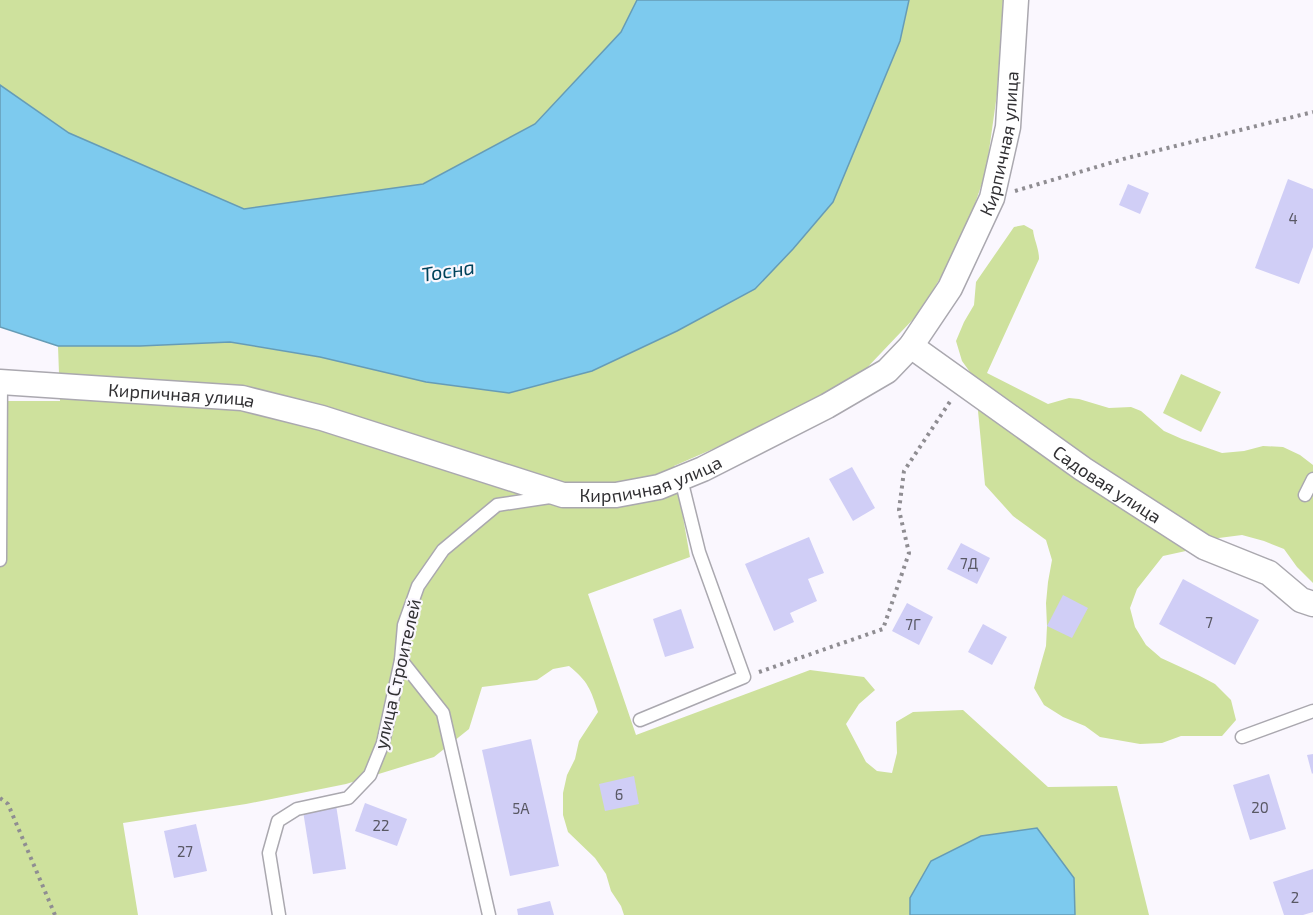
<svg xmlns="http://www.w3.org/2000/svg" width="1313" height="915" font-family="'Exo 2',sans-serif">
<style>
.green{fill:#cee19d}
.water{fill:#7dcaee;stroke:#669cb6;stroke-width:1.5}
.building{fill:#d0cef6}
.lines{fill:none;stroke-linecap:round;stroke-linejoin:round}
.lane-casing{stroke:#aaa8af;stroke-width:15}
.street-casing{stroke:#aaa8af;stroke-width:27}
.path{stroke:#8f8d92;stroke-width:4;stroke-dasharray:3 4.5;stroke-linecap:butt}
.lane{stroke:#fff;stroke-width:12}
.street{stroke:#fff;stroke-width:24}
.labels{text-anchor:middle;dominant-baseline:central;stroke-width:4.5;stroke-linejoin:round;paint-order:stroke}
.number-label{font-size:15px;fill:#595864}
.street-label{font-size:18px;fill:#313033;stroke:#faf7fe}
.water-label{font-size:20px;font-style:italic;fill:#00435c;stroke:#faf7fe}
</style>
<rect width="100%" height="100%" fill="#faf7fe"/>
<g class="green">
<path d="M0 0H637L621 32 535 124 423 184 244 209 69 133 0 85Z"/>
<path d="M909 0H1003L997 94 986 172 962 241 920 312 862 373 768 425 674 466 690 557 588 594 636 735 810 670 864 677 875 690 859 704 846 724 866 762 877 771 892 773 897 753 896 722 913 712 963 710 1048 787 1117 786 1149 915H1075L1073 878 910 898V915H624L621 906 611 891 606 874 595 858 568 832 563 815V793L567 775 575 759 579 741 598 712C591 690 588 681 569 666L553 669 537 680 482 687 469 729 434 757 346 784 246 804 123 823 138 915H0V401H60L58 346H140L230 342 320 357 426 382 509 393 592 371 677 331 755 289 793 249 833 202 900 41Z"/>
<path d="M1024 225 1033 230C1034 240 1039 248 1039 259L987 373 1048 404 1069 398 1079 399 1109 408 1131 407 1141 411 1164 431 1182 439 1222 453 1244 451 1263 446 1283 447 1300 455 1313 465V583L1297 567 1284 549 1264 541 1242 535 1211 539 1204 547 1163 556 1137 589 1130 608 1135 627 1146 645 1161 658 1198 675 1215 684 1231 700 1236 720 1222 736H1181L1162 743 1140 744 1100 737 1085 726 1063 717 1044 705 1034 688 1046 646 1047 626 1046 603 1048 582 1052 560 1046 540 1013 516 985 485 975 379 962 361 956 341 964 322 974 305 976 282 1014 227Z"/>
<path d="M1181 374 1221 392 1201 432 1163 413Z"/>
</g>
<g class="water">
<path d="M637 0H909L900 41 833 202 793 249 755 289 677 331 592 371 509 393 426 382 320 357 230 342 140 346H58L0 327V85L69 133 244 209 423 184 535 124 621 32Z"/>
<path d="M1037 828 1074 878 1075 915H910V898L931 861 981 836Z"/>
</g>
<g class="building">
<path d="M1288 179 1313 189V247L1299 284 1255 268Z"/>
<path d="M1128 184 1149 193 1140 214 1119 205Z"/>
<path d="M852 467 875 508 853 521 829 479Z"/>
<path d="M809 537 824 573 808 579 817 601 790 613 794 622 774 631 745 564Z"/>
<path d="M961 543 990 558 977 584 947 569Z"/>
<path d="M1183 579 1259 620 1235 665 1159 624Z"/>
<path d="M1063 595 1088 608 1072 638 1047 626Z"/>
<path d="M907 603 933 617 919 645 892 631Z"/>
<path d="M681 609 694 648 665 657 653 619Z"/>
<path d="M983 624 1007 637 992 665 968 652Z"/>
<path d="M531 739 559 866 510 876 482 750Z"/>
<path d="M1313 754V773L1312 774 1307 755Z"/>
<path d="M1269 774 1286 829 1250 840 1233 785Z"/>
<path d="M634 776 639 804 605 811 599 784Z"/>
<path d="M365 803 407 819 397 846 355 831Z"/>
<path d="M336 805 346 869 313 874 303 811Z"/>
<path d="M196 824 207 871 174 878 164 831Z"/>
<path d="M1313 869V912L1303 915H1284L1273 882Z"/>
<path d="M550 901 554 915H518L517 909Z"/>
</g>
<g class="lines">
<defs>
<g id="lane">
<path d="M1305 495 1313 479"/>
<path d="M0 560 1 382"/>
<path d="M401 660 443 713 489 915"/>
<path d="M640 720 744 677 699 552 681 479"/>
<path d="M1242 737 1313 711"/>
<path d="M279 915 269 853 278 821 297 809 348 798 370 775 383 743 401 660 404 625 418 586 443 550 497 505 550 497"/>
</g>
<g id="street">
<path id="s1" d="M911 346 1083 469 1204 547 1269 573 1301 600 1313 604"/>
<path id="s2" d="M0 382 242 398 322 418 563 495H616L659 487 703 469 827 406 887 371 911 346 950 288 992 198 1008 127 1016 0"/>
</g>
</defs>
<use href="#lane" class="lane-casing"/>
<use href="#street" class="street-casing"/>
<g class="path">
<path d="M1015 191 1127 158 1313 112"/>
<path d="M759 672 883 629 909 553 899 510 904 471 951 400"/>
<path d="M0 798 8 804 55 915"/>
</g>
<use href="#lane" class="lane"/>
<use href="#street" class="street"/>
</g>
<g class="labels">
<g class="number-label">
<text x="1293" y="218">4</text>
<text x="969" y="563">7Д</text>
<text x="1209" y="622">7</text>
<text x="913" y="624">7Г</text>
<text x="619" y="794">6</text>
<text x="1260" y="807">20</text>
<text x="521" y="808">5А</text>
<text x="381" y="825">22</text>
<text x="185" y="851">27</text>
<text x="1295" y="897">2</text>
</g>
<g class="street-label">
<text stroke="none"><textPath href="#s2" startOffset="1190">Кирпичная улица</textPath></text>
<text stroke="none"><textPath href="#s2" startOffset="182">Кирпичная улица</textPath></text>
<text stroke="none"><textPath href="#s2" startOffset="668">Кирпичная улица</textPath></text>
<text stroke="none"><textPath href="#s1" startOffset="240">Садовая улица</textPath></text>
<text transform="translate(397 674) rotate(-77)">улица Строителей</text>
</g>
<g class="water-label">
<text transform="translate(448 270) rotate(-9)">Тосна</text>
</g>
</g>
</svg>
